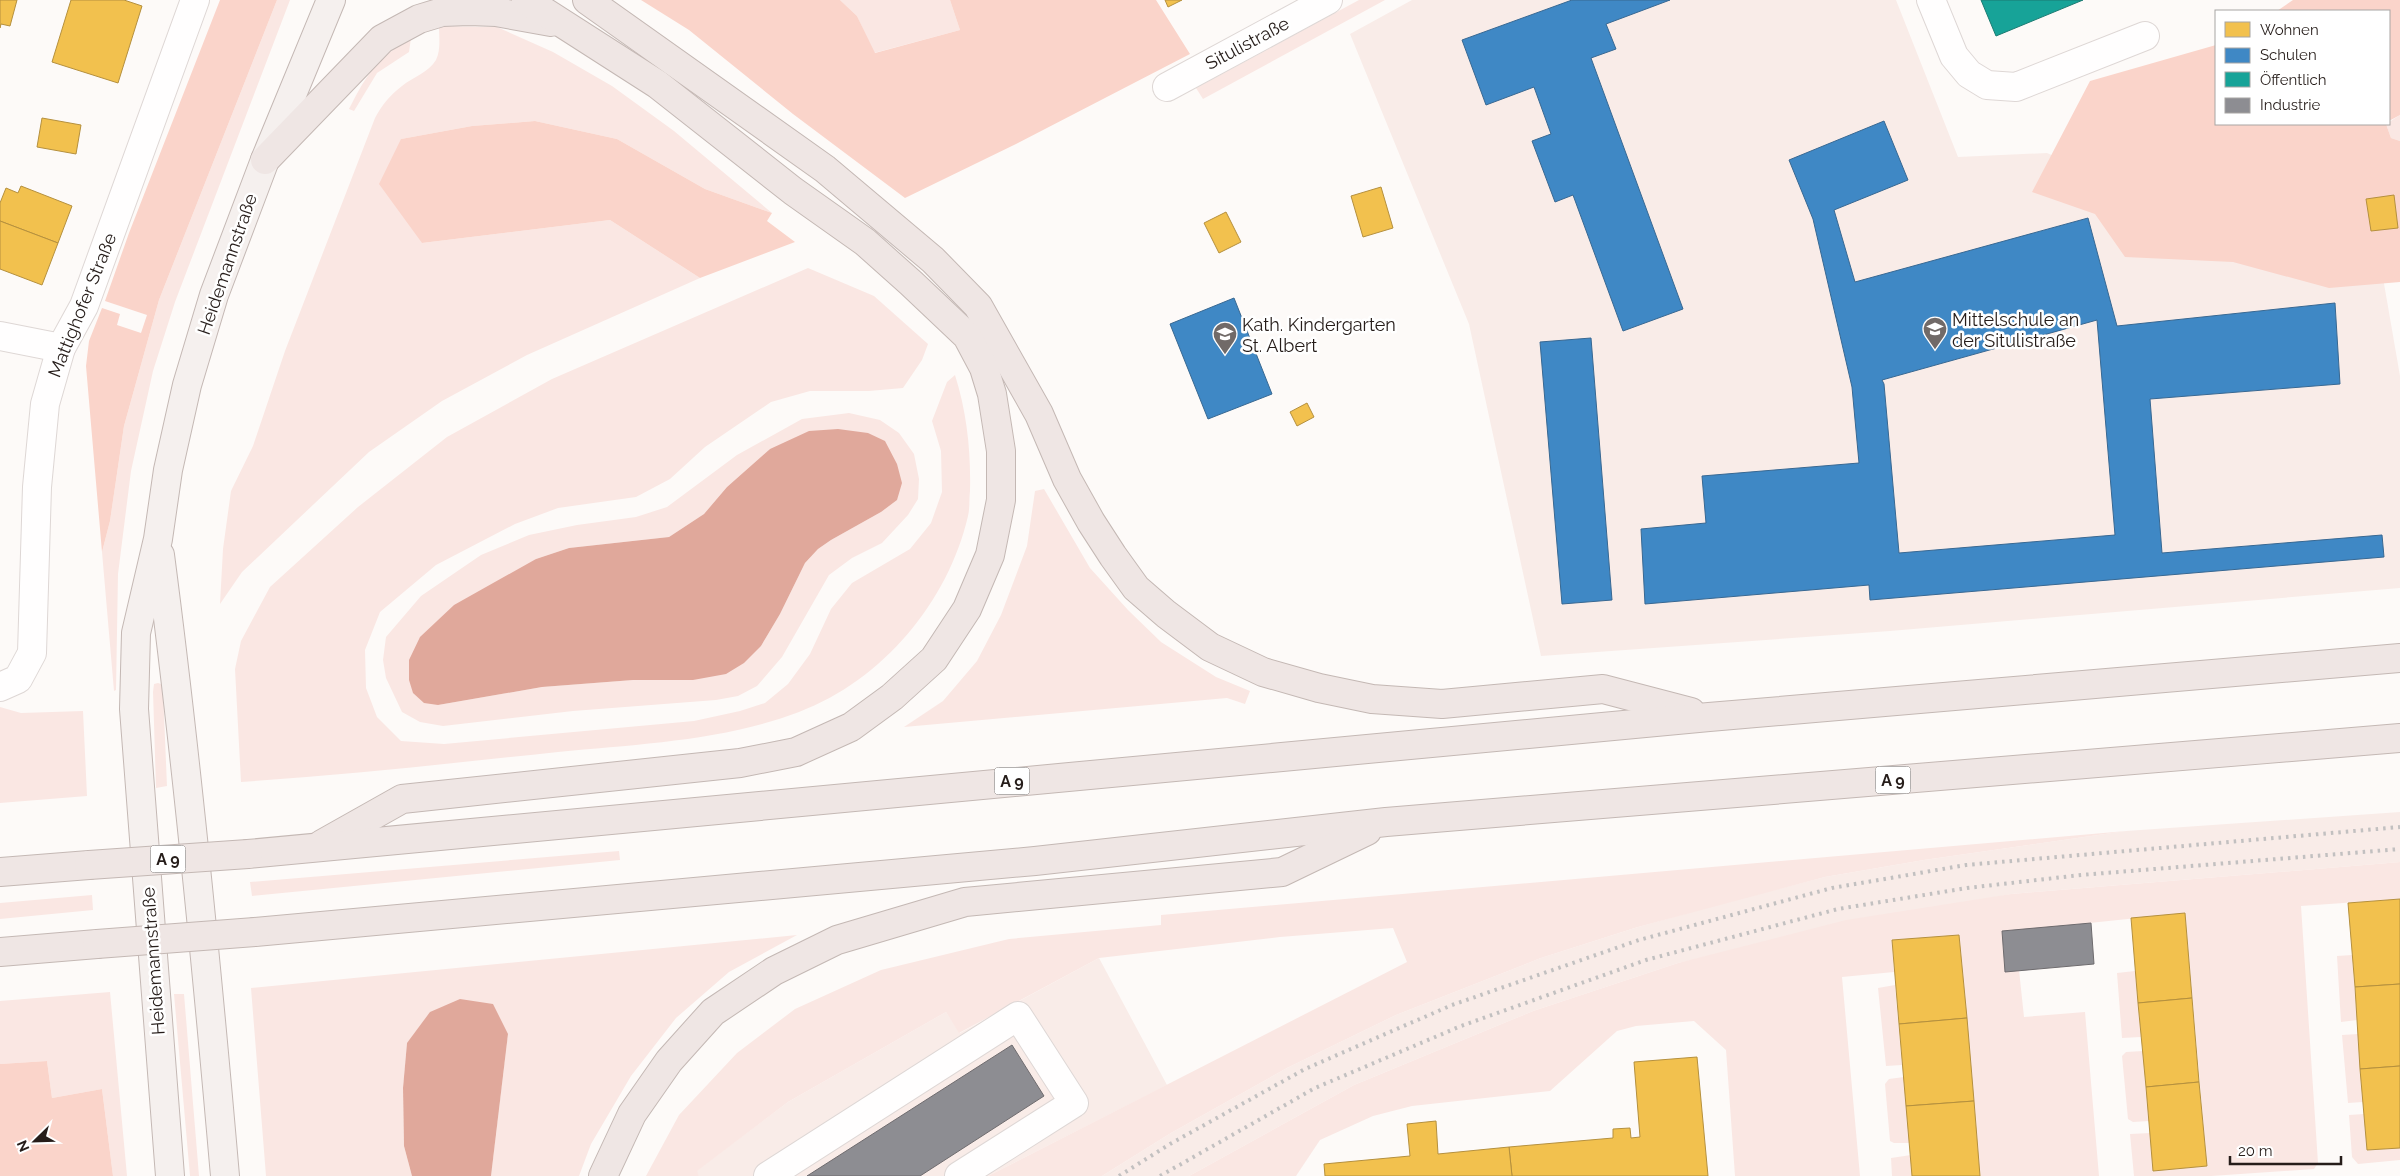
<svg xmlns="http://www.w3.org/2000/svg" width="2400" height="1176" font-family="Raleway,sans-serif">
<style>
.built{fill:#f9ece8}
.green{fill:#fae7e3;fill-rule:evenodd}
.forest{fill:#fad4ca}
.water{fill:#e0a89b}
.homes{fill:#f2c14e;stroke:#b5903e}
.schools{fill:#3f88c5;stroke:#386892;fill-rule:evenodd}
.public{fill:#17a398;stroke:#1c7b72}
.industry{fill:#8d8d92;stroke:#6e6b6e}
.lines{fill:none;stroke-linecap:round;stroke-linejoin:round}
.minor-casing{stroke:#ded7d5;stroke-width:30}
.major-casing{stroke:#c4b8b4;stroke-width:30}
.highway-casing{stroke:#c4b8b4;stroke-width:30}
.minor{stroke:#fffefe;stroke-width:28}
.major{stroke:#f5f0ee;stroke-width:28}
.highway{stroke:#efe6e4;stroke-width:28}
.rail{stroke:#c2c0c0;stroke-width:4;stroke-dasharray:2.5 5;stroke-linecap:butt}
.highway-bridge-casing{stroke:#c4b8b4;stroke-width:30;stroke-linecap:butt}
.highway-bridge{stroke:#efe6e4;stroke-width:28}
.labels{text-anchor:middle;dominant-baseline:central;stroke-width:5;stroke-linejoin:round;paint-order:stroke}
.shield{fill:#fff;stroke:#67615f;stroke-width:1}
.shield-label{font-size:16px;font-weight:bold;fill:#261d1a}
.street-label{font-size:18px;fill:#261d1a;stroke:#fff}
.poi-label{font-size:18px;fill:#261d1a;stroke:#fff;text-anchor:start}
</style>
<rect width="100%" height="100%" fill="#fdfaf8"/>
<g class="built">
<path d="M1412 0H1896L1958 157 2047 153 2212 227 2382 272 2400 376V588L1890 631 1541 656 1469 324 1350 34Z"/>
<path d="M2400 812V862L2011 894 1678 963 1533 1011 1354 1085 1189 1176H1102L1171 1133 1287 1068 1396 1015 1541 958 1638 927 1738 899 1825 877 1924 860 2126 831Z"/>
<path d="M1099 958 1167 1085 988 1176H699L696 1171 788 1102 946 1012 960 1033Z"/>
</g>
<g class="green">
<path d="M277 0H290L175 302 153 371 131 471 118 574 116 690 114 691 102 552 110 521 124 426 159 300Z"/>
<path d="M840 0H950L960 30 874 53 857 16Z"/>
<path d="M1359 0H1385L1203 99 1196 88Z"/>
<path d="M439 26 497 27 553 52 612 86 674 131 772 213 705 189 617 139 535 121 472 126 401 139 422 243 610 220 700 278 527 355 442 401 369 452 242 572 220 604 223 549 231 491 253 446 285 351 375 118C382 105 390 95 402 86 413 77 428 73 436 60 441 50 439 36 439 26Z"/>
<path d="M411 38 409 52 377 73 354 111 349 109C367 74 376 59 411 38Z"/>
<path d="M2400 115V141L2391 138 2386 124Z"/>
<path d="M808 268 874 296 928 344 922 360 903 388 869 391H810L771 402 705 447 670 479 636 497 558 508 515 524 436 565 380 612 365 650 366 688 377 717 401 741 444 744 694 721 740 711 765 703 788 684 810 654 831 609 852 583 910 549 931 523 942 492 941 451 932 421 947 382 955 375C967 413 971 452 970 491 969 499 970 508 968 516 948 602 883 680 799 712 723 741 639 744 558 752 453 763 347 775 241 782L235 669 241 641 270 587 358 507 447 437 552 379Z"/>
<path d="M849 413 880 420 899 433 914 454 919 479 918 499 908 515 882 543 852 558 829 575 782 657 757 686 738 696 716 700 573 711 443 726 420 722 402 712 386 678 383 660 386 637 421 596 481 555 529 535 577 525 636 517 667 507 737 455 802 419ZM770 449 881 512 831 540 818 549 805 563 780 614 761 646 693 680H633L542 687 438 705 536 559 569 548 669 537 704 514 727 487Z"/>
<path d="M1044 489 1090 568 1128 610 1161 642 1216 677 1250 691 1245 704 1227 698 904 727 943 701 977 661 1001 615 1027 546 1035 491Z"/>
<path d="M158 683 161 684 163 691 167 786 156 788 153 692 154 684Z"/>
<path d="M0 707 21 713 83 711 87 796 0 803Z"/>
<path d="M2126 831 1924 860 1825 877 1638 927 1541 958 1396 1015 1287 1068 1171 1133 1102 1176H988L1407 962 1393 928 1280 937 1099 958 959 1033 946 1012 788 1102 697 1171 699 1176H646L679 1115 737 1053 795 1009 881 970 1009 939 1161 925V915Z"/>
<path d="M619 851 620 860 252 896 250 882Z"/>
<path d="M2400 862V899L2301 906 2318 1163 2314 1169 2211 1176H2134L2130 1134 2150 1133 2153 1171 2207 1166 2185 913 2002 932 2005 971 2019 970 2024 1017 2085 1012 2099 1176H1980L1959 935 1892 940 1894 972 1842 977 1860 1176H1735L1726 1050 1694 1021 1636 1026 1617 1031 1550 1091 1412 1106 1373 1116 1320 1140 1296 1176H1189L1354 1085 1533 1011 1678 963 1846 920 2011 894Z"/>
<path d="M92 895 93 910 0 919V903Z"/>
<path d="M797 935 729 972 676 1018 631 1076 591 1144 579 1176H491L508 1034 407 1043 403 1088 404 1146 412 1176H266L251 988Z"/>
<path d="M2352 955 2357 1020 2341 1022 2337 956Z"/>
<path d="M2135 971 2141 1037 2122 1038 2117 973Z"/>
<path d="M1895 985 1902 1065 1886 1066 1878 988Z"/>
<path d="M110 992 127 1176H113L102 1089 52 1098 47 1061 0 1064V1001Z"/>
<path d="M174 994H184L199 1176H190Z"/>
<path d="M2358 1034 2363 1102 2348 1103 2342 1035Z"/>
<path d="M2143 1051 2149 1121 2133 1122 2128 1119 2122 1056 2126 1052Z"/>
<path d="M1904 1077 1910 1143H1894L1890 1141 1885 1084 1889 1079Z"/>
<path d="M2364 1114 2367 1150 2400 1148V1160L2358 1164 2352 1157 2349 1115Z"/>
<path d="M1911 1155 1912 1176H1892L1891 1158Z"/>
</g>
<g class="forest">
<path d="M220 0H277L159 300 124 426 110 521 102 552 86 366 89 341 102 308 120 314 117 325 141 333 147 315 105 301 129 233Z"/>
<path d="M641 0H840L857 16 875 53 960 30 950 0H1156L1190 54 1016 144 905 198 793 114 689 30Z"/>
<path d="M2293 0H2400V115L2389 121V11H2277Z"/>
<path d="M2216 45V124H2386L2391 138 2400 141V282L2329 288 2233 262 2125 257 2095 214 2032 192 2090 81Z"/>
<path d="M535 121 617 139 705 189 772 213 767 221 795 242 700 278 610 220 422 243 379 184 401 139 472 126Z"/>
<path d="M47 1061 52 1098 102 1089 113 1176H0V1064Z"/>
</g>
<g class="water">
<path d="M838 429 868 433 885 441 897 464 902 483 897 500 881 512 831 540 818 549 805 563 780 614 761 646 744 663 726 674 693 680H633L542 687 438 705 424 703 413 693 409 680V660L420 637 454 605 536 559 569 548 669 537 704 514 727 487 770 449 809 431Z"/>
<path d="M460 999 493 1004 508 1034 491 1176H412L404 1146 403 1088 407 1043 430 1012Z"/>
</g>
<g class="homes">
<path d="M0 0H17L10 26 1 24 0 28Z"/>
<path d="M71 0H124L142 6 118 83 52 62Z"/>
<path d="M1165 0H1182L1168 7Z"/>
<path d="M42 118 81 125 76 154 37 147Z"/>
<path d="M21 186 72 206 58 243 0 221V203L6 188 18 193Z"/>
<path d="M1381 187 1393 228 1363 237 1351 196Z"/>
<path d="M2394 195 2398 228 2371 231 2366 199Z"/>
<path d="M1226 212 1241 242 1219 253 1204 223Z"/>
<path d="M0 221 58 243 42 285 0 269Z"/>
<path d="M1307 403 1314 417 1297 426 1290 412Z"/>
<path d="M2400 899V984L2355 987 2348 903Z"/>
<path d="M2185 913 2192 998 2138 1003 2131 918Z"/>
<path d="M1959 935 1967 1018 1899 1024 1892 940Z"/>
<path d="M2400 984V1066L2360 1069 2355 987Z"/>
<path d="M2192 998 2199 1082 2146 1087 2138 1003Z"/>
<path d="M1967 1018 1974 1101 1906 1106 1899 1024Z"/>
<path d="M1697 1057 1708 1176H1512L1509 1147 1613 1138V1129L1630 1128 1631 1138 1640 1137 1634 1062Z"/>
<path d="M2400 1066V1148L2367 1150 2360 1069Z"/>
<path d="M2199 1082 2207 1166 2153 1171 2146 1087Z"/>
<path d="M1974 1101 1980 1176H1912L1906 1106Z"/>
<path d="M1436 1121 1438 1154 1509 1147 1512 1176H1325L1324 1164 1410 1156 1407 1124Z"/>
</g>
<g class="schools">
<path d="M1572 0H1670L1606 24 1616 49 1591 58 1683 309 1623 331 1573 195 1555 202 1532 141 1551 134 1534 87 1486 105 1462 40Z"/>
<path d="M1884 121 1908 180 1834 210 1855 282 2088 218 2117 326 2335 303 2340 384 2150 399 2162 553 2382 535 2384 557 1870 600 1869 585 1645 604 1641 529 1706 523 1702 476 1859 463 1852 387 1813 219 1789 160ZM2097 320 2115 535 1899 553 1884 384 1882 380Z"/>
<path d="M1234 298 1272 394 1208 419 1170 324Z"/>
<path d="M1591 338 1612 600 1562 604 1540 342Z"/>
</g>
<path class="public" d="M1981 0H2083L1996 36Z"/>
<g class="industry">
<path d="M2091 923 2094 964 2005 972 2002 931Z"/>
<path d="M1012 1045 1044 1096 920 1176H807Z"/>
</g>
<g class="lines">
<defs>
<g id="minor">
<path d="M1931 0 1954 56 1969 74 1987 85 2016 87 2145 36"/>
<path d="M1167 87 1328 0"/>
<path d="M0 336 61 348"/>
<path d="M0 687 18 679 32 653 37 487 45 404 61 348 84 306 195 0"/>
<path d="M768 1176 1018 1016 1074 1103 959 1176"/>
</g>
<g id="major">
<path d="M160 555C187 761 207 969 225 1176"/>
<path d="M170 1176 134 709 136 633 158 539 168 470 187 385 214 295 265 160 331 0"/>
</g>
<g id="highway">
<path d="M587 0 825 169 933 260 978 306 1039 414 1067 479 1091 522 1113 556 1136 588 1166 614 1210 647 1263 672 1319 688 1372 699 1442 704 1603 689 1691 712"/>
<path d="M265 160 382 39 419 19 442 12 469 11 496 12 551 22"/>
<path d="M322 844 402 799 740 763 796 752 851 727 892 697 934 659 967 609 990 555 1001 500V451L992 394 984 368 967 336 911 283 865 242 793 191 657 84 526 0"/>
<path d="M248 854 1709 717 2400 658"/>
<path d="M0 872 89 865"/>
<path d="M255 932 1035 861 1386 822 2400 738"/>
<path d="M0 952 97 944"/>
<path d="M603 1176 632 1114 669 1061 713 1012 774 971 837 940 965 902 1282 872 1367 831"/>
</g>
</defs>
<use href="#minor" class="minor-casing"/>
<use href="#major" class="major-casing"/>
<use href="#highway" class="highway-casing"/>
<use href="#minor" class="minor"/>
<use href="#major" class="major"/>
<use href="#highway" class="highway"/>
<g class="rail">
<path d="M1119 1176 1170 1144 1305 1069 1452 1005 1639 940 1832 888 1966 865 2400 827"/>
<path d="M1160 1176 1315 1088 1461 1026 1646 960 1838 909 1967 888 2081 875 2400 849"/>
</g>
<defs>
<g id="highway-bridge">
<path d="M89 865 248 854"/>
<path d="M97 944 255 932"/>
</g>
</defs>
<use href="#highway-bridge" class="highway-bridge-casing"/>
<use href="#highway-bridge" class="highway-bridge"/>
</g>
<defs>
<symbol id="school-pin" viewBox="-11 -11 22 30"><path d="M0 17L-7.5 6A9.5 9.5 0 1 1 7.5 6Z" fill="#716a68" stroke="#fff"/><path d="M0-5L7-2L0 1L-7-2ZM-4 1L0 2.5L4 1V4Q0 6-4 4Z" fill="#fff"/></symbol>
</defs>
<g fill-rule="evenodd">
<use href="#school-pin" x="1921" y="315" width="28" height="38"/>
<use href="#school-pin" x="1211" y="320" width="28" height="38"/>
</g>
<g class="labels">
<g class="shield">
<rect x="1875.5" y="766.5" width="35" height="27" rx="4"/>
<rect x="994.5" y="767.5" width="35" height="27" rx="4"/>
<rect x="150.5" y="845.5" width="35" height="27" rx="4"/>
</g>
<g class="shield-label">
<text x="1893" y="780">A 9</text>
<text x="1012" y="781">A 9</text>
<text x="168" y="859">A 9</text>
</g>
<g class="street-label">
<text transform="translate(1247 43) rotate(-28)">Situlistraße</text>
<text transform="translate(227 264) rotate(-71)">Heidemannstraße</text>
<text transform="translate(82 305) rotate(-68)">Mattighofer Straße</text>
<text transform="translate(153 961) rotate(-94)">Heidemannstraße</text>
</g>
<g class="poi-label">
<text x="1952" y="319">Mittelschule an<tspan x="1952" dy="21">der Situlistraße</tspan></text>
<text x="1242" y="324">Kath. Kindergarten<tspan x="1242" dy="21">St. Albert</tspan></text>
</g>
</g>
<rect x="2215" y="10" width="175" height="115" fill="#ffffff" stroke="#a8a5a3"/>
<rect x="2225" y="22" width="25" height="15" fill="#f2c14e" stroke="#a8a5a3"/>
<text x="2260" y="35" font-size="15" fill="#261d1a">Wohnen</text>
<rect x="2225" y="48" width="25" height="15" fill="#3f88c5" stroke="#a8a5a3"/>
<text x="2260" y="60" font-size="15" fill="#261d1a">Schulen</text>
<rect x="2225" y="72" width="25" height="15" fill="#17a398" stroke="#a8a5a3"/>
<text x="2260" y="85" font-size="15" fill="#261d1a">Öffentlich</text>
<rect x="2225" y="98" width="25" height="15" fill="#8d8d92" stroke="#a8a5a3"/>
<text x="2260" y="110" font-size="15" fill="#261d1a">Industrie</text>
<g transform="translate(35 1141) rotate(247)" stroke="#ffffff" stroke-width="4" paint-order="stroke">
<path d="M0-4L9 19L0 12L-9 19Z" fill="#261d1a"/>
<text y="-8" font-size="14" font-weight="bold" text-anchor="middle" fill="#261d1a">N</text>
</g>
<path d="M2230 1156v8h111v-8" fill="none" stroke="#261d1a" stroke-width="2.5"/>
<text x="2238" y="1156" font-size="15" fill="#261d1a" stroke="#ffffff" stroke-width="4" paint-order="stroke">20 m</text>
</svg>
